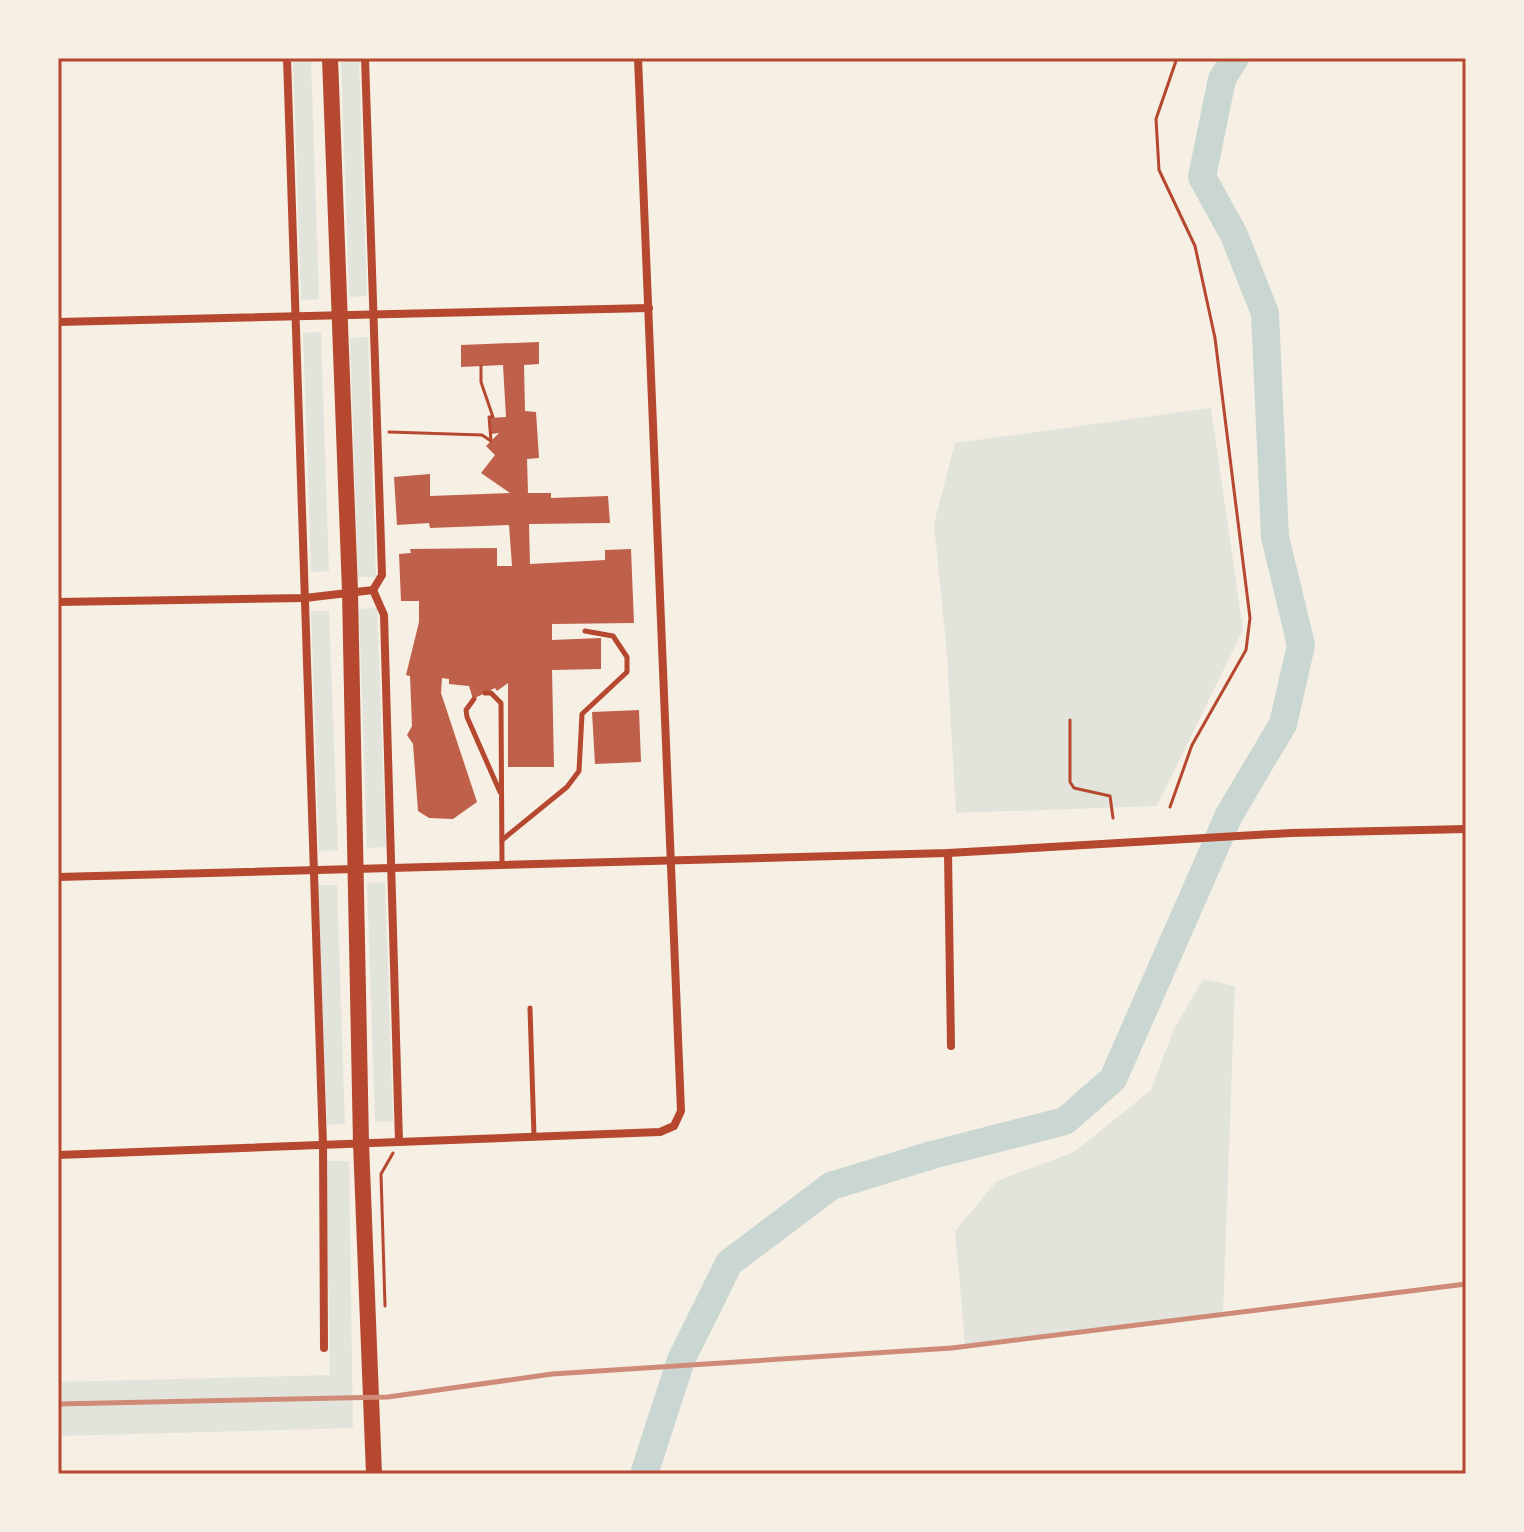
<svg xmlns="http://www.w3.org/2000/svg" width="1524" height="1532" font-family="'Varela Round',sans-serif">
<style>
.green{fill:#e2e4dc}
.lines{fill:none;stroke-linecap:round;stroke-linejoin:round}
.river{stroke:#c9d6d2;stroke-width:28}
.building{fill:#bf614a}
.path{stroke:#b5482f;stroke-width:3}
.service{stroke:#b5482f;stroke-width:5}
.minor{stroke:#b5482f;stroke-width:8}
.trunk{stroke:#b5482f;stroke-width:16}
.rail{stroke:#cf8b77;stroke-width:5}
.neatline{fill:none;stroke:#b5482f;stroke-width:3}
</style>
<rect width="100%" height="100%" fill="#f6efe4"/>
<g class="green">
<path d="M341 58H359L367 296 349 297Z"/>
<path d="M293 60H311L319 299 301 300Z"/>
<path d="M321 332 329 571 311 572 303 333Z"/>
<path d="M368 337 376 577H358L350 338Z"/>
<path d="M1211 408 1243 630 1157 806 956 813 947 655 934 524 955 443Z"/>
<path d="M377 608 386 847 367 848 359 609Z"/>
<path d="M311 611H329L338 850 319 851Z"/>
<path d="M385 882 393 1121 375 1122 367 883Z"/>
<path d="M318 885H337L345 1124 327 1125Z"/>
<path d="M1203 979 1235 986 1223 1314 965 1344 955 1231 997 1181 1074 1152 1151 1090 1173 1031Z"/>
<path d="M326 1161H349L353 1428 58 1436V1382L330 1375Z"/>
</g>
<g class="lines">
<path class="river" d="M644 1474 681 1360 729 1263 831 1186 932 1155 1065 1121 1113 1079 1229 815 1283 724 1301 645 1275 537 1265 313 1234 235 1202 177 1222 79 1235 58"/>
</g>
<g class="building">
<path d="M539 342V364L524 365 525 411 536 412 539 458 527 459 528 493H551V498L608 496 610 523 529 524 530 564 605 560V550L631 549 634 623 552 624V640L601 638V669L552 670 554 767H508V683L497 691 495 688 473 699 469 686 449 684V679L442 678 441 693 477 802 453 819 429 818 418 811 413 744 407 735 412 726 410 676 406 675 419 622V601H401L399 554 411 553 410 549 497 548V566H512L509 525 430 528 429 523 397 525 394 477 430 474V496L510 493 481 473 495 455 486 446 499 433 491 434 490 418 506 417 503 365 461 367V345Z"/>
<path d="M639 710 641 762 595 764 592 712Z"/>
</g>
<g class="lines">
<g class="path">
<path d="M481 366V382L493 417H489L491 441"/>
<path d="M389 432 482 435 491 441"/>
<path d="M1070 720V782L1074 788 1110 796 1113 818"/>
<path d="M1170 807 1192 745 1246 650 1250 618 1215 338 1195 246 1159 170 1156 119 1177 58"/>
<path d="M385 1306 381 1174 393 1153"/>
</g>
<g class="service">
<path d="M485 693H491L501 703 502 863"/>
<path d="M474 699 466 710 467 717 500 792"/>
<path d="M502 840 567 787 579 771 582 714 627 672V657L613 636 585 631"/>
<path d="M530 1008 534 1136"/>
</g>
<g class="minor">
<path d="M287 58 323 1145 324 1348"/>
<path d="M365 58 382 575 373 590"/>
<path d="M58 322 649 308"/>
<path d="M373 590 384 615 399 1142"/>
<path d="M58 602 305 598 373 590"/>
<path d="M948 853 951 1046"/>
<path d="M58 877 948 853 1291 833 1466 829"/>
<path d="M58 1155 660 1132 674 1126 681 1111 638 58"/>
</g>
<path class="trunk" d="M330 58 350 591 361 1143 374 1474"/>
<path class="rail" d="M58 1404 388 1397 552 1374 952 1348 1466 1284"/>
</g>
<rect width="1524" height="1532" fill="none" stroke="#f6efe4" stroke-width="120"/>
<rect x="60" y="60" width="1404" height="1412" class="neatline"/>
</svg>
